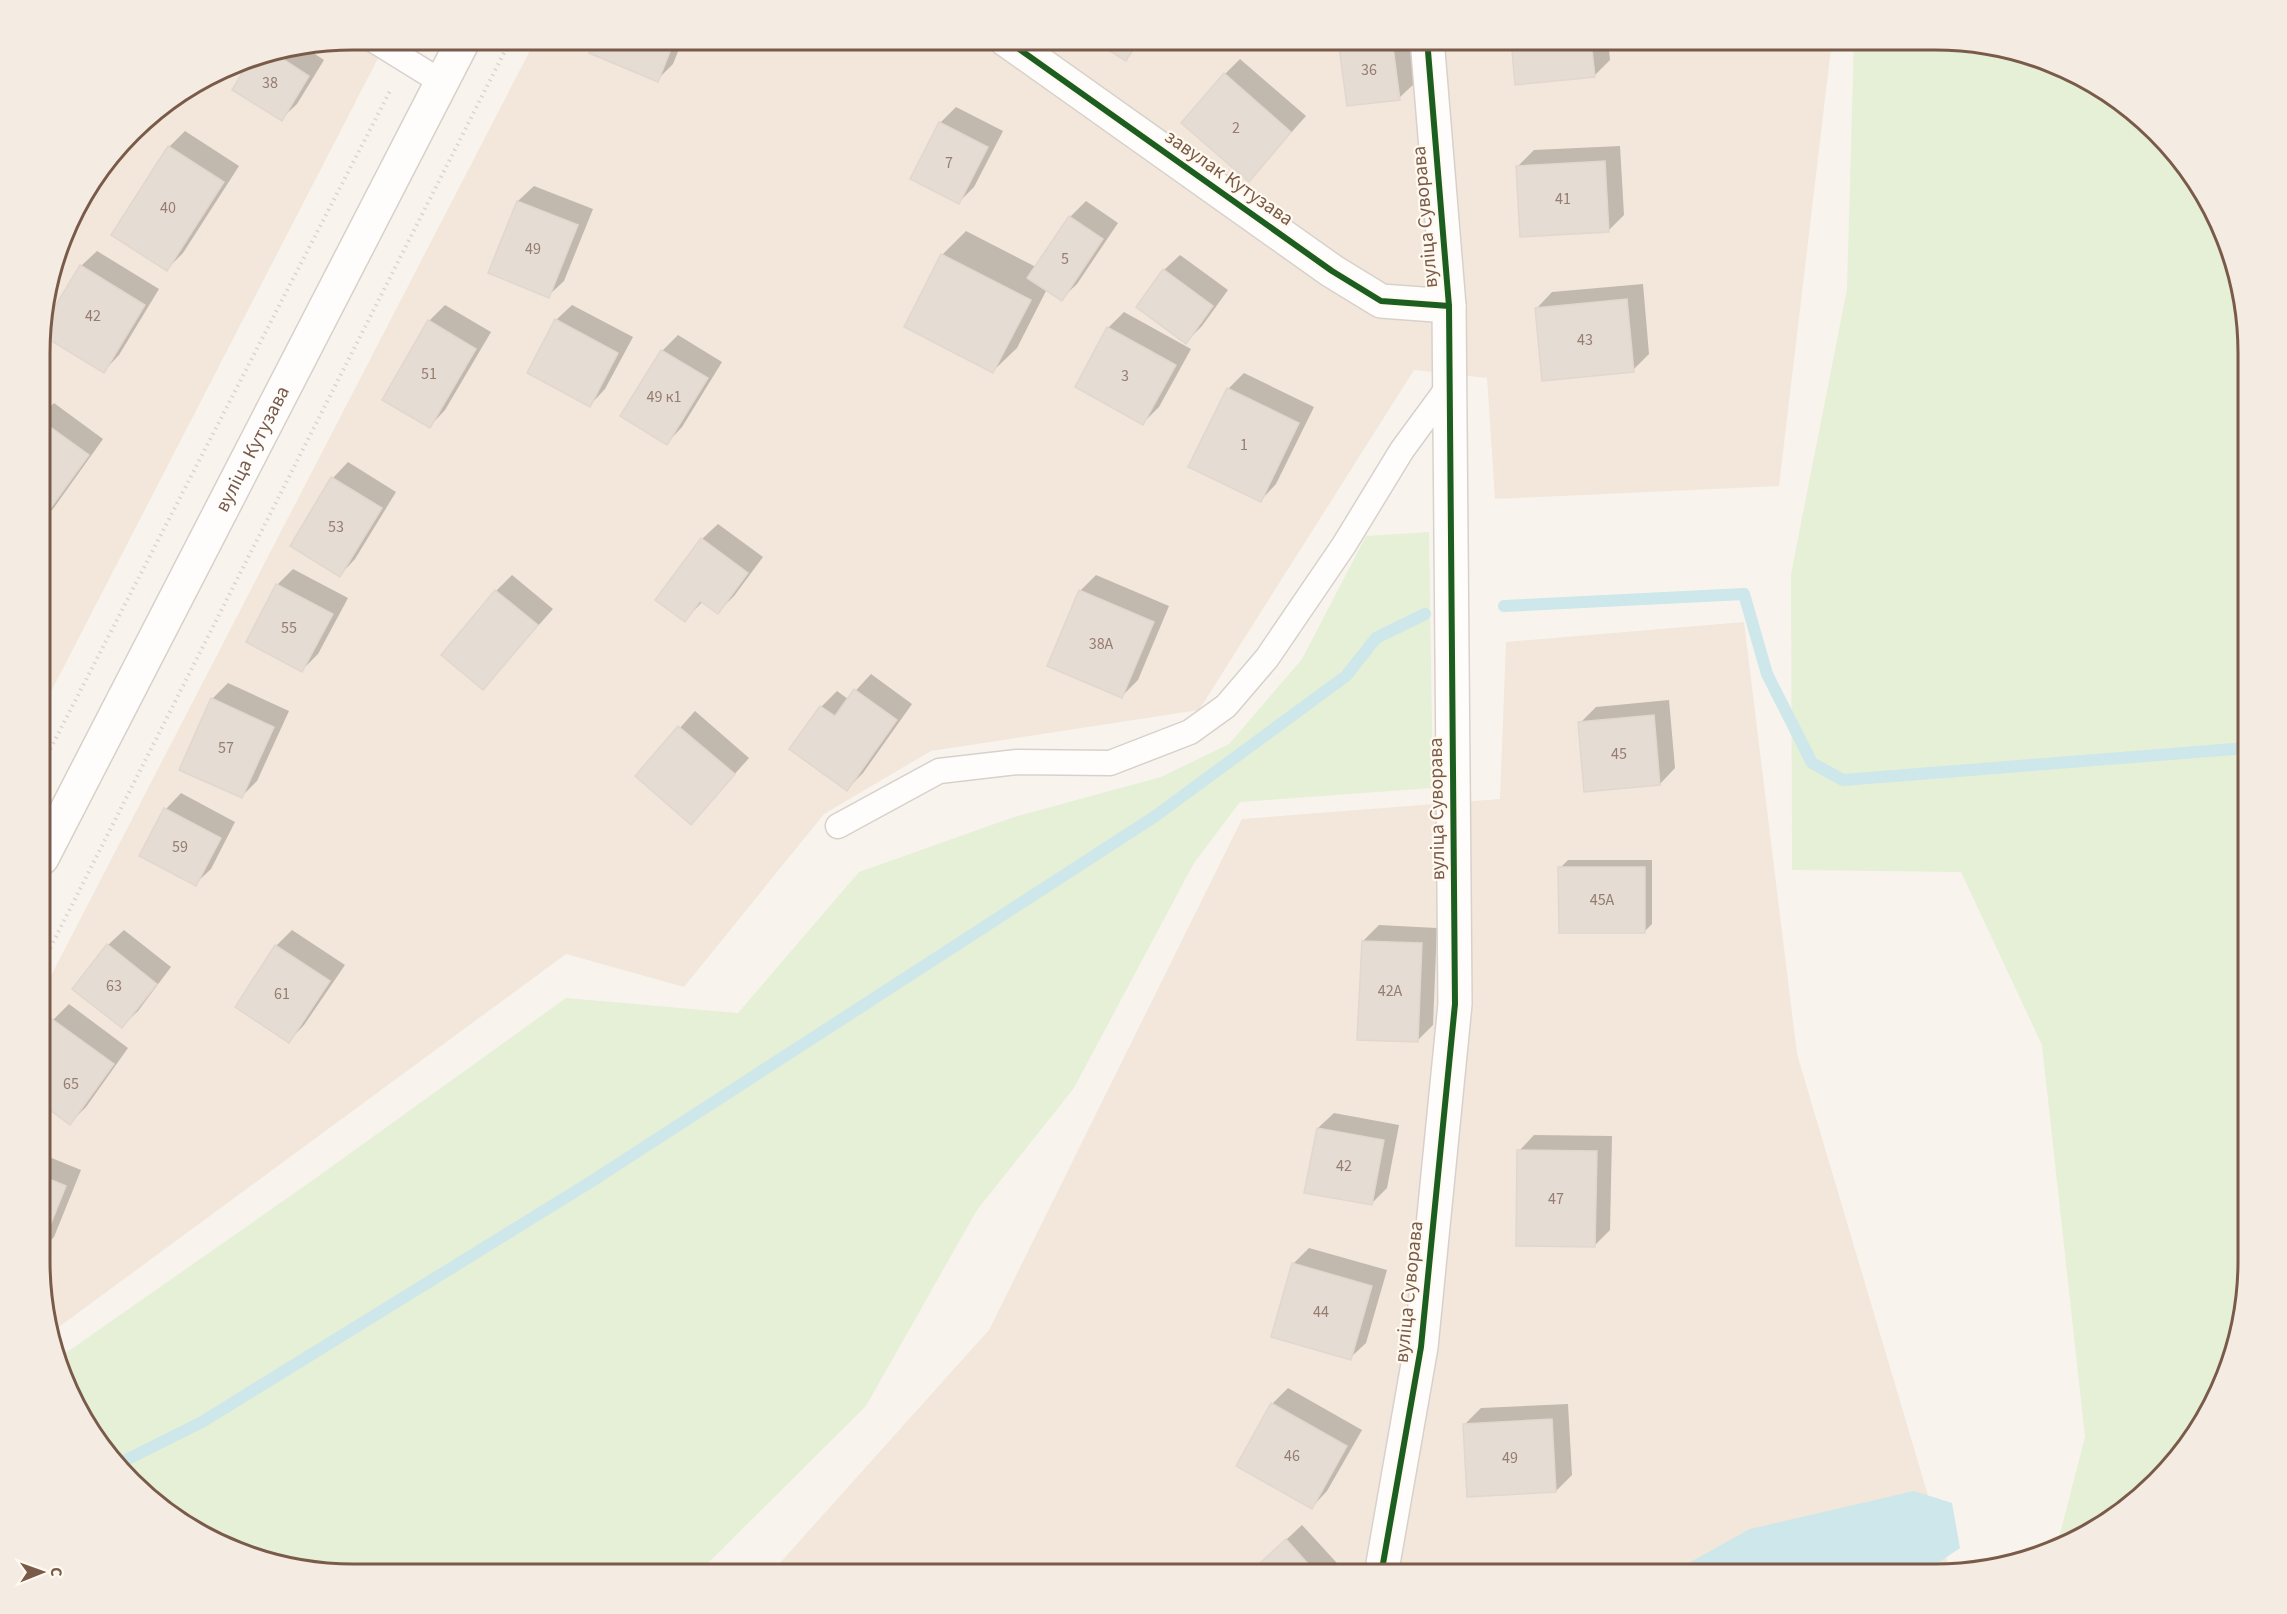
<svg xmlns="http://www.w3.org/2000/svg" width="2287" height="1614" font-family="'Source Sans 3',sans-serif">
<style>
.residential{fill:#f2e7da}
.green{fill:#e5f0d7}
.water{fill:#cde7ea}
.shadow{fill:#0003}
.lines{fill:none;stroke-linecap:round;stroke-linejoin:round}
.stream{stroke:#cde7ea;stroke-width:12}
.building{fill:#e5dcd4;stroke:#e2d7ce;stroke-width:1.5}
.service-casing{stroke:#d8d1cb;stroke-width:27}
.minor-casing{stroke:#d8d1cb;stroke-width:36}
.secondary-casing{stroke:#d8d0c9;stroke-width:36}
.path{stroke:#dcd4ce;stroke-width:4;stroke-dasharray:1.5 4.5;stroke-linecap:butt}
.service{stroke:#fefdfc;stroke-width:24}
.minor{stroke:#fefdfc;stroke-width:33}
.secondary{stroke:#fefdfc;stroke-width:33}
.cycleway-casing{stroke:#fff9ef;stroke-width:10}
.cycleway{stroke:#1b5e20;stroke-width:6}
.labels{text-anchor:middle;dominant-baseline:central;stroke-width:4.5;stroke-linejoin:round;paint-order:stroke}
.number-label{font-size:16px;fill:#967d6f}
.street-label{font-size:20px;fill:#7a5b4a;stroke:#fff9ef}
.rim{fill:none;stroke:#7a5b4a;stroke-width:3}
</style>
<rect width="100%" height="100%" fill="#f8f4ed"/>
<g class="residential">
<path d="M352 39H388L42 709V312L71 214 146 117 233 63Z"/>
<path d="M536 39 1832 40 1779 486 1495 499 1487 378 1414 370 1199 710 931 751 824 814 684 987 566 954 52 1332 42 1302V993Z"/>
<path d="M1744 622 1797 1054 1951 1573 1935 1575H769L989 1330 1242 819 1500 799 1506 642Z"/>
</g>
<g class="green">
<path d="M1854 40H1955L2054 63 2126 104 2170 146 2216 214 2247 332V1282L2231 1363 2183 1453 2126 1510 2073 1543 2056 1549 2085 1437 2042 1045 1961 872 1792 870 1791 574 1847 289Z"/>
<path d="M1429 532 1433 788 1240 802 1194 863 1074 1088 977 1210 866 1406 697 1574H332L290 1556 266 1561 251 1558 161 1510 81 1418 60 1357 313 1180 566 998 738 1013 859 872 1014 817 1161 777 1229 744 1302 659 1366 536Z"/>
</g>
<path class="water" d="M1914 1491 1952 1503 1960 1548 1920 1575H1674L1676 1570 1750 1529Z"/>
<g class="shadow">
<path d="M596 39H683L673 64 657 80Z"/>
<path d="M1093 39H1144L1126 59Z"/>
<path d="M1341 39H1410L1415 83 1399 98Z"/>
<path d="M1512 39 1608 40 1610 60 1594 76Z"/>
<path d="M306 48 324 60 297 104 281 119 252 59Z"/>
<path d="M1240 59 1306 116 1249 180 1225 74Z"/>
<path d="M956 107 1003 131 974 187 958 203 940 123Z"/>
<path d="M185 131 239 166 183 253 167 269 169 147Z"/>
<path d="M1620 146 1624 215 1609 230 1518 166 1534 150Z"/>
<path d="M534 186 593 209 564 281 548 296 490 273 518 201Z"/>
<path d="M1086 201 1118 223 1077 284 1061 299 1047 289 1017 348 993 371 906 326 942 255 966 231 1036 267 1070 217Z"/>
<path d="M97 251 159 289 119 355 104 371 42 333 81 266Z"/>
<path d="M1180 255 1228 290 1202 326 1186 342 1164 270Z"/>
<path d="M1643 284 1649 354 1633 370 1537 308 1552 292Z"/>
<path d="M445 305 491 332 445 410 430 426 429 321Z"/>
<path d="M572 305 633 337 605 389 590 405 556 320Z"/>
<path d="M1124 312 1191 349 1159 407 1143 423 1108 328Z"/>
<path d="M678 335 722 362 682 427 667 443 622 416 662 351Z"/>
<path d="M1244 373 1314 407 1276 484 1261 500 1228 389Z"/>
<path d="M54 403 103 439 53 509 42 520V415Z"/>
<path d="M348 462 396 492 355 559 340 575 292 545 333 478Z"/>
<path d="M718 524 763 557 734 596 718 612 703 601 685 620 702 539Z"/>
<path d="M293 569 348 598 318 654 302 670 277 585Z"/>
<path d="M512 575 553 609 483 688 443 655 496 591Z"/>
<path d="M1096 575 1169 606 1138 680 1122 696 1080 591Z"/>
<path d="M871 674 912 704 863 773 847 789 791 749 822 706 837 691 848 699Z"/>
<path d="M228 683 289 711 257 781 242 796 212 699Z"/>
<path d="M1669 700 1675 768 1660 784 1580 723 1596 707Z"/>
<path d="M695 711 749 758 691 823 637 776Z"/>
<path d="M181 793 235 822 211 869 195 884 166 809Z"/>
<path d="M1568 860H1652V924L1645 931 1560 868Z"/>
<path d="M1379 925 1437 928 1433 1025 1417 1041 1363 941Z"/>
<path d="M124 930 171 967 138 1011 122 1026 108 945Z"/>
<path d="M292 930 345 965 304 1025 289 1041 276 946Z"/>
<path d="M69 1004 128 1048 86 1107 70 1123 42 1102V1036L53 1020Z"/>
<path d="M1334 1113 1399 1125 1387 1188 1371 1204 1318 1128Z"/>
<path d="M1534 1135 1612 1136 1610 1230 1594 1246 1519 1151Z"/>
<path d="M42 1154 81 1170 54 1237 42 1249Z"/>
<path d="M1309 1248 1387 1270 1366 1343 1350 1358 1293 1264Z"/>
<path d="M1288 1388 1362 1430 1327 1491 1312 1507 1238 1465 1272 1404Z"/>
<path d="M1568 1404 1572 1475 1556 1491 1465 1424 1481 1408Z"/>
<path d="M1302 1525 1348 1575H1248Z"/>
</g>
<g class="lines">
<g class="stream">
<path d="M1504 606 1744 594 1767 674 1812 763 1843 780 2247 748"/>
<path d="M120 1463 202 1422 589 1183 1154 817 1346 676 1376 638 1425 614"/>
</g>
</g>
<g class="building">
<path d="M594 39H675L658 82 589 53Z"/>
<path d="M1090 39H1139L1126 61Z"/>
<path d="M1392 39 1400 100 1347 106 1338 40Z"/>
<path d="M1511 39 1591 40 1595 77 1515 85Z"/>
<path d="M275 54 309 76 282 121 232 90 250 59Z"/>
<path d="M1224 73 1291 132 1249 182 1181 123Z"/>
<path d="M939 122 988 147 959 204 910 179Z"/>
<path d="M168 146 224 182 167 271 111 235Z"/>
<path d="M1605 161 1609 232 1520 237 1516 166Z"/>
<path d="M517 201 578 225 549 298 488 273Z"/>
<path d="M1069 216 1103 239 1062 301 1027 278Z"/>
<path d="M941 254 1031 300 993 373 904 327Z"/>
<path d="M80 265 145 305 104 373 42 335V328Z"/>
<path d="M1163 269 1213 306 1186 344 1136 307Z"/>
<path d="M1627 299 1634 372 1542 381 1535 308Z"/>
<path d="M555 319 618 353 590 407 527 373Z"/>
<path d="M428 320 476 349 430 428 382 400Z"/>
<path d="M1107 327 1176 365 1143 425 1075 387Z"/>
<path d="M661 350 708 378 667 445 620 416Z"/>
<path d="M1227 388 1299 423 1261 502 1188 467Z"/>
<path d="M42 421 89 455 42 520Z"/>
<path d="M331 477 382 508 340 577 290 546Z"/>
<path d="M701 538 748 573 718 614 700 601 685 622 655 600Z"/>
<path d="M276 584 333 614 302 672 246 642Z"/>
<path d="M495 590 538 625 483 690 441 655Z"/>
<path d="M1079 590 1154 622 1122 698 1047 666Z"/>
<path d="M854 689 897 720 847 791 789 749 820 706 835 716Z"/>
<path d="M211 698 274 727 242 798 179 770Z"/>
<path d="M1654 715 1660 785 1584 792 1578 722Z"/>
<path d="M678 726 735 774 691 825 635 776Z"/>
<path d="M164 808 221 838 196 886 139 856Z"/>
<path d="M1558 867H1645V933H1559Z"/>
<path d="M1362 941 1422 943 1418 1042 1357 1040Z"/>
<path d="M107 944 157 984 122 1028 72 989Z"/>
<path d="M275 945 330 981 289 1043 235 1007Z"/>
<path d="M52 1019 114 1064 70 1125 42 1104V1033Z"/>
<path d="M1317 1128 1384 1140 1372 1205 1304 1193Z"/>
<path d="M1517 1150 1597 1151 1595 1247 1516 1246Z"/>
<path d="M42 1176 66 1186 42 1246Z"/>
<path d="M1292 1263 1372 1286 1351 1360 1271 1337Z"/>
<path d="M1271 1403 1347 1446 1312 1509 1236 1466Z"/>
<path d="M1552 1419 1556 1492 1467 1497 1463 1424Z"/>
<path d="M1286 1539 1318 1575H1247Z"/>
</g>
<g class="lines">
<defs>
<g id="service">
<path d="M372 39 443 83"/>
<path d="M838 826 939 771 1017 762 1110 763 1190 732 1226 706 1267 658 1344 545 1402 450 1449 386"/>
</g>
<g id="minor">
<path d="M1005 39 1332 271 1381 301 1449 306"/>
<path d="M1381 1575 1421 1347 1455 1004 1449 306 1427 39"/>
</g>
<g id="secondary">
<path id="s1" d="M42 858 464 39"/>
</g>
</defs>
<use href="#service" class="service-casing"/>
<use href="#minor" class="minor-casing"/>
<use href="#secondary" class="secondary-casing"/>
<g class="path">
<path d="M42 765 391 89"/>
<path d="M42 964 511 39"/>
</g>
<use href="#service" class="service"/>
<use href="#minor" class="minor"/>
<use href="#secondary" class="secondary"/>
<defs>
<g id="cycleway">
<path d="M1005 39 1332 271 1381 301 1449 306"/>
<path d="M1381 1575 1421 1347 1455 1004 1449 306 1427 39"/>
</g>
</defs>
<use href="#cycleway" class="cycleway-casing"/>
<use href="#cycleway" class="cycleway"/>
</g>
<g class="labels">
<g class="number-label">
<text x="1369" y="70">36</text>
<text x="270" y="83">38</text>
<text x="1236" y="128">2</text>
<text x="949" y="163">7</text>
<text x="1563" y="199">41</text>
<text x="168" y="208">40</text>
<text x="533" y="249">49</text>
<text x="1065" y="259">5</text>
<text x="93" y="316">42</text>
<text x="1585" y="340">43</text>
<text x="429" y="374">51</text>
<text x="1125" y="376">3</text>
<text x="664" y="397">49 к1</text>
<text x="1244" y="445">1</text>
<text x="336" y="527">53</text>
<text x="289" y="628">55</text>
<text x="1101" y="644">38А</text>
<text x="226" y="748">57</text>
<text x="1619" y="754">45</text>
<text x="180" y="847">59</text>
<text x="1602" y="900">45А</text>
<text x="114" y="986">63</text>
<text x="1390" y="991">42А</text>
<text x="282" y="994">61</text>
<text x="71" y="1084">65</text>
<text x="1344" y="1166">42</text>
<text x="1556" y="1199">47</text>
<text x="1321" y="1312">44</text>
<text x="1292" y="1456">46</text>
<text x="1510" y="1458">49</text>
</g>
<g class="street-label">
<text transform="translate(1229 178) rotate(35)">завулак Кутузава</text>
<text transform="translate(1425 217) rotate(-95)">вуліца Суворава</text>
<text stroke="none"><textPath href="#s1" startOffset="460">вуліца Кутузава</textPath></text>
<text transform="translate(1437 809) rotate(-91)">вуліца Суворава</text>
<text transform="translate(1409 1292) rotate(-84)">вуліца Суворава</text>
</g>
</g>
<path d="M0 0H2287V1614H0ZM353 50H1935A303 303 0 0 1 2238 353V1261A303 303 0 0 1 1935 1564H353A303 303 0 0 1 50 1261V353A303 303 0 0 1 353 50Z" fill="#f4ece2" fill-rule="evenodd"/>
<path class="rim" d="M353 50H1935A303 303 0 0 1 2238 353V1261A303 303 0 0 1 1935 1564H353A303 303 0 0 1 50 1261V353A303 303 0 0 1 353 50Z"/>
<g transform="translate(42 1572) rotate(89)" stroke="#fff9ef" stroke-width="4.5" paint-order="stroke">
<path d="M0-4.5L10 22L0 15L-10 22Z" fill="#7a5b4a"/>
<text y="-9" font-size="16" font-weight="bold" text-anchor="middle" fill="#7a5b4a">С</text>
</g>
</svg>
